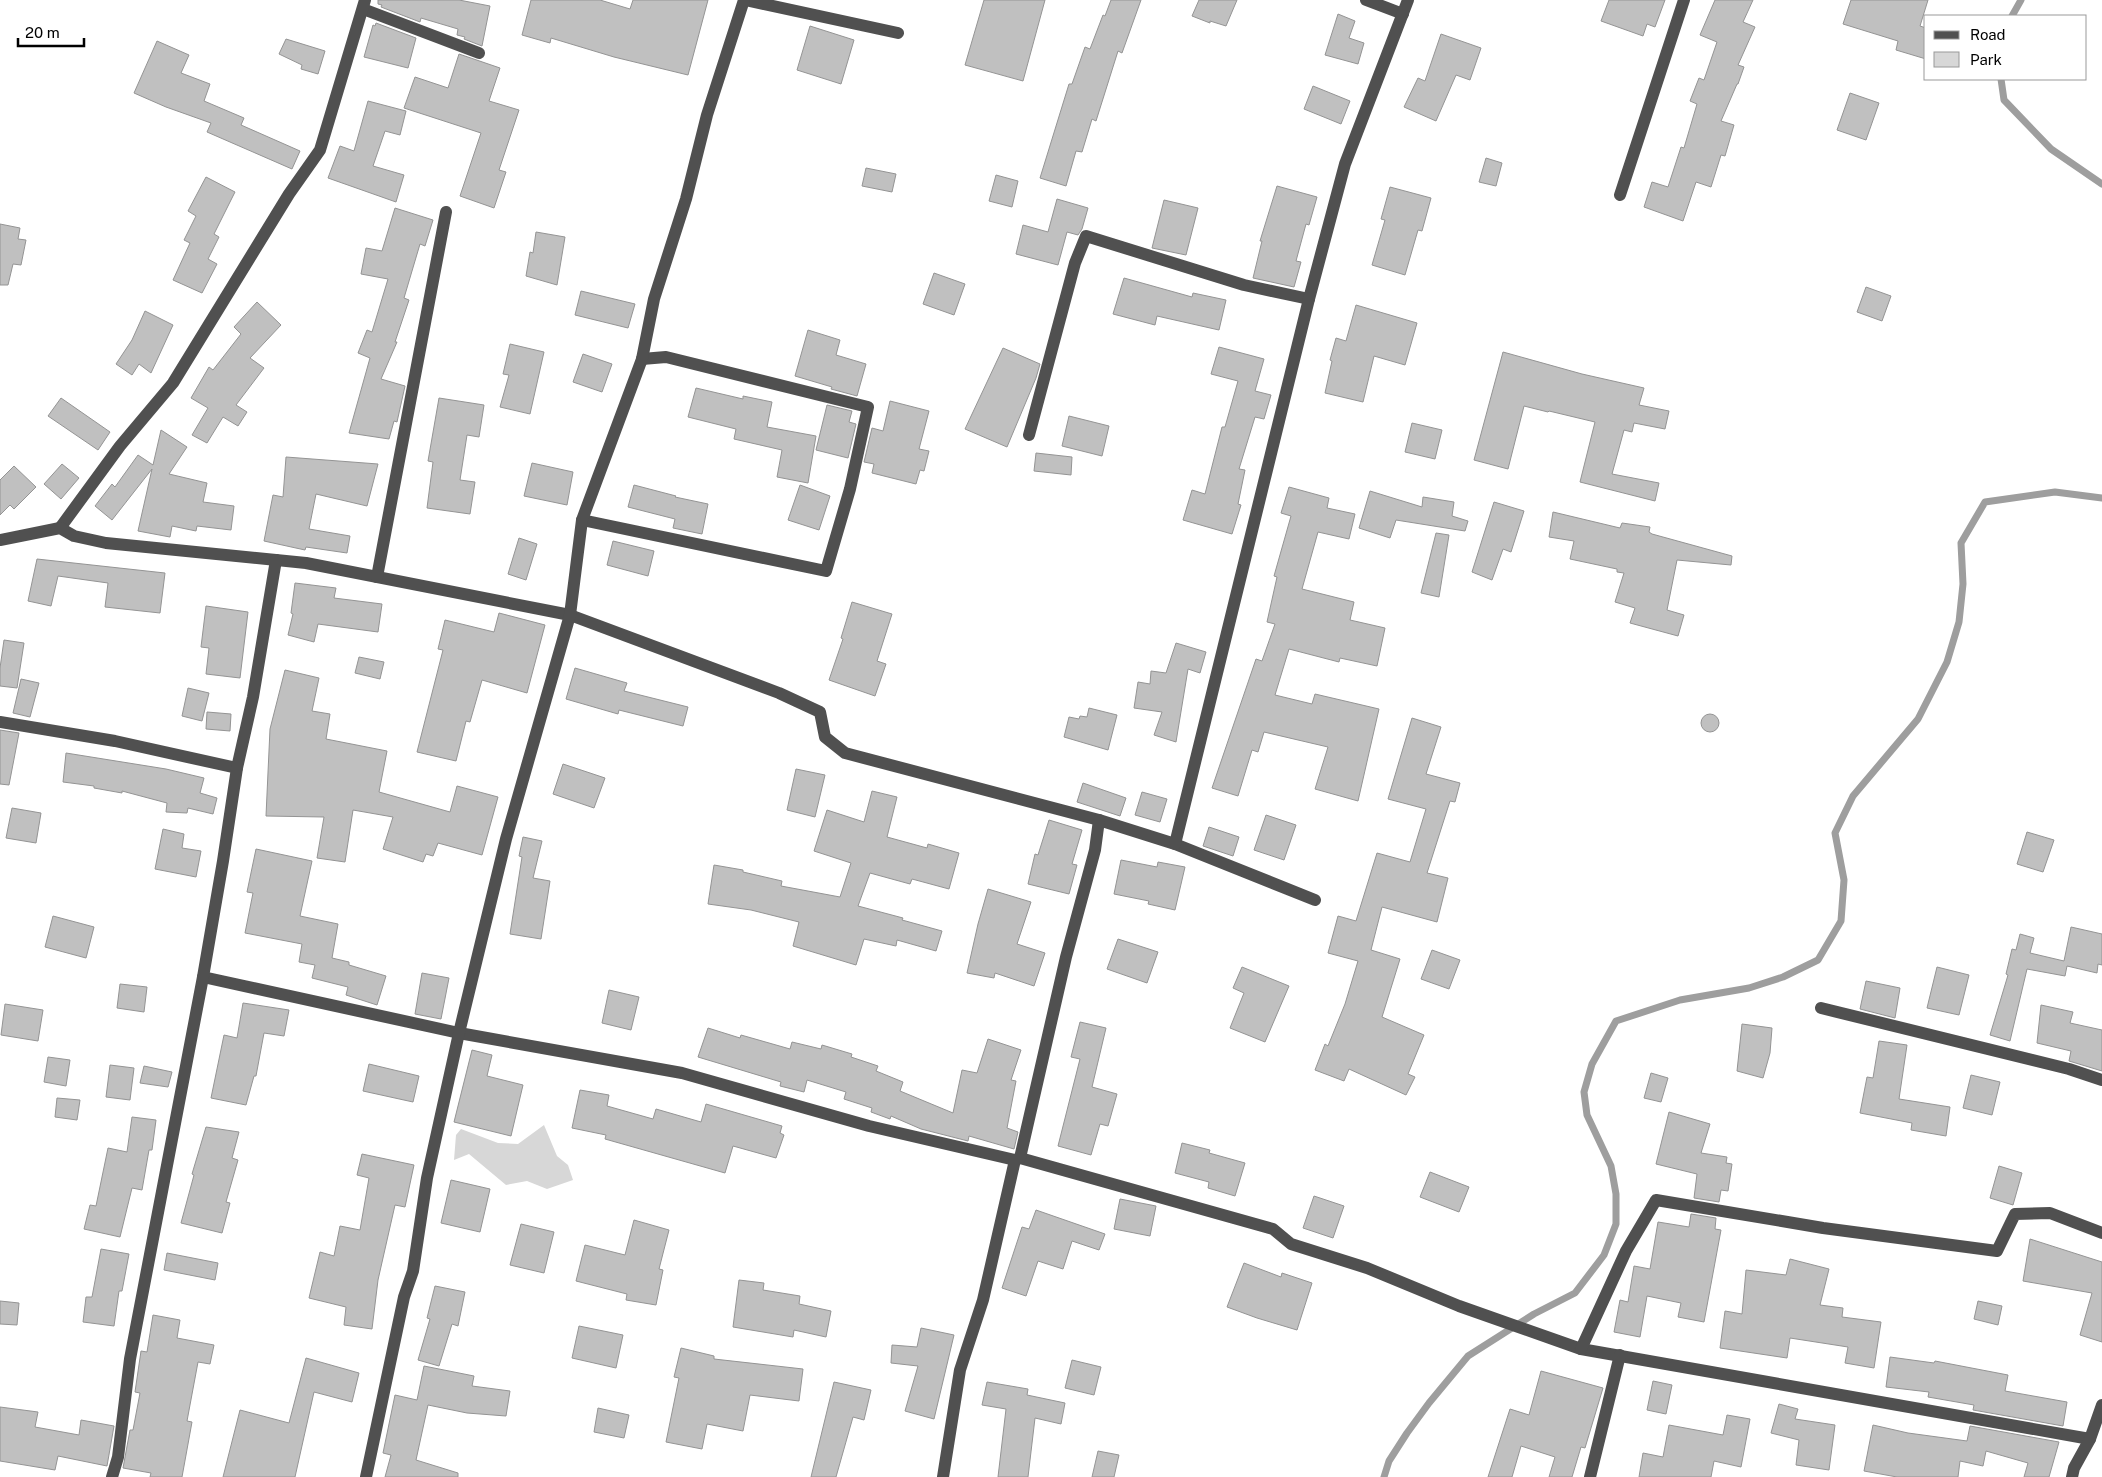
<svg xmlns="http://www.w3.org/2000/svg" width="2102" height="1477" font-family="'Public Sans',sans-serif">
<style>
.green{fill:#d7d7d7}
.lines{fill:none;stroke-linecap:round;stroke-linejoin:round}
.stream{stroke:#9e9e9e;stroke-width:7}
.building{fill:#c0c0c0;stroke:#949494}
.minor{stroke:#505050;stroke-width:12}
</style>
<rect width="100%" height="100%" fill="#fff"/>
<path class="green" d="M544 1125 557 1156 568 1165 573 1180 547 1189 527 1181 506 1185 469 1154 454 1160 456 1135 461 1129 498 1143 518 1144Z"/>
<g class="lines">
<g class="stream">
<path d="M2012 16 2021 0"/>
<path d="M2001 79 2004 100 2051 149 2102 184"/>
<path d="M1384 1477 1389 1461 1407 1433 1429 1403 1468 1356 1534 1314 1575 1293 1604 1255 1616 1224V1194L1611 1166 1587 1115 1584 1092 1592 1064 1616 1021 1680 1000 1749 988 1783 977 1818 960 1841 921 1844 880 1835 833 1853 796 1918 719 1947 662 1959 622 1963 584 1961 543 1985 502 2055 492 2102 498"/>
</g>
</g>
<g class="building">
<path d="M378 0H459L490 6 482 46 464 39 465 37 457 35 458 29 421 18 420 22 381 7 382 5 378 4Z"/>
<path d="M531 0H600L630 9 633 0H708L688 75 614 57 551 38 550 43 522 35Z"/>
<path d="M984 0H1045L1023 81 965 65Z"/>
<path d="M1111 0H1141L1122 53 1118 51 1096 121 1092 119 1082 152 1076 151 1066 186 1040 178 1069 84H1072L1085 47 1090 49 1103 15 1105 16Z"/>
<path d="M1199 0H1237L1226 26 1210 21V23L1192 16Z"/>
<path d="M1609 0H1665L1655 27 1647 24 1643 36 1601 21Z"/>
<path d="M1715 0H1753L1743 22 1755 27 1738 65 1744 67 1738 84H1737L1721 121 1734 125 1725 156 1721 155 1711 187 1696 182 1683 221 1644 207 1652 182 1668 187 1681 147 1684 148 1697 104 1690 101 1699 78 1704 80 1717 42 1700 35Z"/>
<path d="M1851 0H1928L1920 26 1926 28V59L1896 50 1898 41 1843 24Z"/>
<path d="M1338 14 1355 21 1349 38 1364 43 1358 64 1325 55Z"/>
<path d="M376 23 416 38 408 68 364 57 373 25 375 26Z"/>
<path d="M810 26 854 40 841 84 797 70Z"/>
<path d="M1441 34 1481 48 1470 80 1456 75 1436 121 1404 107 1418 78 1425 81Z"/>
<path d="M286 39 325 51 318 74 301 69 302 65 279 54Z"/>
<path d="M157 41 189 55 181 73 210 84 204 101 244 118 241 125 300 151 292 169 207 132 211 123 166 107 134 93Z"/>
<path d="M459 54 500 68 489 101 519 110 499 170 506 172 494 208 460 196 481 133 404 108 415 77 448 88Z"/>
<path d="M1313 86 1350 101 1341 124 1304 109Z"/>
<path d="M1850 93 1879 103 1866 140 1837 130Z"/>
<path d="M368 101 406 111 400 135 385 131 373 166 404 175 396 202 328 178 340 146 354 151Z"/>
<path d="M1486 158 1502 163 1496 186 1479 182Z"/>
<path d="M866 168 896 174 892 192 862 186Z"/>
<path d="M996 175 1018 181 1012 207 989 201Z"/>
<path d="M206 177 235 192 214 234 219 237 208 259 217 264 202 293 173 280 190 243 184 240 196 216 188 211Z"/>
<path d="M1277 186 1317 197 1309 225 1306 224 1296 261 1301 262 1294 287 1253 278 1262 241H1260Z"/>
<path d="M1390 187 1431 198 1422 231 1418 230 1405 275 1372 265 1385 220 1381 219Z"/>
<path d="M1057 199 1088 208 1082 229 1078 235 1067 232 1058 265 1016 254 1023 225 1048 232Z"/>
<path d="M1164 200 1198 208 1186 255 1152 248Z"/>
<path d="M395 208 433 220 425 246 420 244 404 298 409 300 395 342H397L381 379 405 386 397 422 394 421 389 439 349 433 370 358 358 353 367 330 372 332 388 279 361 274 366 248 382 251Z"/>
<path d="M0 224 20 228 18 239 26 240 21 265 13 264 8 285H0Z"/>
<path d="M536 232 565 237 557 285 526 276 530 252 533 253Z"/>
<path d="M934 273 965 284 954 315 923 304Z"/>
<path d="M1124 278 1192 297 1193 293 1226 300 1219 330 1157 316 1155 325 1113 314Z"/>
<path d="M1866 287 1891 296 1882 321 1857 312Z"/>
<path d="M581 291 635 304 628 328 575 315Z"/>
<path d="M257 302 281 325 250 358 264 368 236 405 247 412 238 426 223 417 207 443 192 435 208 408 191 398 209 367 213 370 241 334 234 327Z"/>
<path d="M1356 305 1417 323 1405 365 1374 356 1363 402 1325 393 1332 361 1330 360 1336 338 1346 341Z"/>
<path d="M145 311 173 325 151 373 139 364 132 375 116 364 132 340Z"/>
<path d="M808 330 840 340 836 355 866 364 857 396 831 389 832 387 795 376Z"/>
<path d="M510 344 544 352 530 414 500 407 509 375 503 374Z"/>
<path d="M1219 347 1264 359 1255 391 1271 395 1264 419 1255 417 1239 469 1245 470 1238 504 1241 505 1232 534 1183 520 1192 490 1205 494 1222 427H1225L1238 381 1211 374Z"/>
<path d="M1003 348 1040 364 1036 378 1007 447 965 429Z"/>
<path d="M1503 352 1582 374 1644 388 1639 405 1669 411 1665 429 1634 423 1632 432 1624 430 1612 474 1659 483 1655 501 1580 482 1595 422 1549 411 1548 412 1524 406 1508 469 1474 460Z"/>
<path d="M583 354 612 364 602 392 573 382Z"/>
<path d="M696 388 743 399V396L772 402 767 427 816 436 808 483 777 477 782 450 734 439 736 429 688 417Z"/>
<path d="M61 398 110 432 98 450 48 416Z"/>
<path d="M439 398 484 405 479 437 467 435 460 480 475 482 470 514 427 508 433 462 428 461Z"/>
<path d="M890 401 929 411 919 449 929 451 924 471 920 470 916 484 872 473 874 464 864 462 872 428 883 431Z"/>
<path d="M827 405 852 411 849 422 856 424 848 458 816 450Z"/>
<path d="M1069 416 1109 426 1102 456 1062 446Z"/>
<path d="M1412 423 1442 430 1435 459 1405 452Z"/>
<path d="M161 430 187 447 169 474 207 483 203 502 234 506 231 530 197 526 196 531 172 526 170 537 138 531 152 469 112 520 95 506 112 484 115 487 138 455 153 465Z"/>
<path d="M1036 453 1072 457 1071 475 1034 471Z"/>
<path d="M286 457 378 464 367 506 316 494 309 529 350 536 347 553 306 547 305 550 264 541 273 495 283 497Z"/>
<path d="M532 463 573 472 567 505 524 496Z"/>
<path d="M62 464 79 478 61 499 44 484Z"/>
<path d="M14 466 36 487 14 509 10 505 0 515V480Z"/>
<path d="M634 485 676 496 675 497 708 504 702 534 673 528 675 519 628 507Z"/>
<path d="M800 485 830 496 819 530 788 520Z"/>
<path d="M1289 487 1329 498 1327 508 1355 514 1349 539 1318 532 1302 589 1354 602 1350 620 1385 628 1377 666 1340 658 1339 662 1289 649 1275 695 1312 704 1315 694 1379 709 1358 801 1315 789 1328 747 1264 732 1258 752 1252 750 1238 796 1212 788 1256 659 1262 661 1275 624 1267 622 1277 577 1274 576 1291 516 1281 513Z"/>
<path d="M1370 491 1422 507 1423 497 1454 502 1452 516 1468 521 1465 531 1396 520 1390 538 1359 528Z"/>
<path d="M1494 502 1524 511 1511 552 1503 549 1492 580 1472 572Z"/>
<path d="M1553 512 1620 528 1622 523 1650 527 1649 532 1652 534 1732 556 1731 565 1677 560 1667 610 1684 615 1678 636 1630 623 1635 608 1615 602 1624 573 1617 572V569L1570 559 1574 541 1549 537Z"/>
<path d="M1436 533 1449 535 1439 597 1421 593Z"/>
<path d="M519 538 537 544 526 580 508 574Z"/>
<path d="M613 541 654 551 648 576 607 565Z"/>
<path d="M37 559 165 573 160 613 105 607 108 583 58 576 51 606 28 601Z"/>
<path d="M295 583 336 588 334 598 382 604 378 632 318 624 314 642 288 635 293 614 291 613Z"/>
<path d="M852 602 892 614 877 661 886 664 875 696 829 680 843 639 841 638Z"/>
<path d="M206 606 248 612 240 678 206 674 209 648 201 647Z"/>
<path d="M499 613 545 625 527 693 482 680 470 722 466 721 456 761 417 752 443 650 438 649 445 620 494 632Z"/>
<path d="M4 640 24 643 17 688 0 686V668Z"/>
<path d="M1176 643 1206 652 1200 673 1188 669 1176 742 1154 735 1162 712 1134 708 1138 682 1150 684 1151 671 1166 673Z"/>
<path d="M359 657 384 662 380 679 355 673Z"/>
<path d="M575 668 627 683 624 691 688 707 683 726 619 710 618 714 566 699Z"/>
<path d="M285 670 319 678 312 711 330 714 326 739 387 751 379 792 450 812 457 786 498 797 482 855 438 843 433 856 426 854 423 862 383 849 393 817 353 810 345 862 317 858 324 817 266 816 270 729Z"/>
<path d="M21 679 39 683 30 717 13 713Z"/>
<path d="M188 688 209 693 202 721 182 716Z"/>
<path d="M1089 708 1117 715 1108 750 1064 737 1069 717 1079 719 1080 716 1087 717Z"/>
<path d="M207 712 231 714 230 731 206 729Z"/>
<circle cx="1710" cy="723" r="9"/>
<path d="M1412 718 1441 727 1426 774 1460 783 1455 802 1450 801 1427 873 1448 878 1437 922 1382 907 1371 950 1400 959 1382 1017 1424 1035 1408 1074 1415 1077 1406 1095 1349 1069 1344 1081 1315 1070 1325 1044 1328 1046 1345 1004 1358 961 1328 953 1338 916 1356 921 1377 853 1410 862 1426 809 1388 799Z"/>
<path d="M0 730 19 733 9 785 0 784Z"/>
<path d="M66 753 166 769 204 778 200 793 217 798 213 814 188 808 187 813 166 812 167 803 122 791V793L94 788V786L63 782Z"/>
<path d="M563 764 605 778 594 808 553 794Z"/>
<path d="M796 769 825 775 815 817 787 810Z"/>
<path d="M1083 783 1126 798 1120 816 1077 802Z"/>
<path d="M872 791 897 797 887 837 927 848 928 844 959 853 949 889 912 879 910 884 870 873 858 906 903 918 902 920 942 931 936 951 897 940 896 946 864 939 856 965 793 946 799 922 751 910 708 904 714 865 743 870V872L782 881 781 886 840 897 851 863 814 851 827 810 864 822Z"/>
<path d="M1142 792 1167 799 1160 822 1135 815Z"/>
<path d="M12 808 41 813 36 843 6 838Z"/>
<path d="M1266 815 1296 825 1284 860 1254 850Z"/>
<path d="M1049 820 1082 830 1072 864 1077 865 1069 894 1028 884 1035 854 1038 855Z"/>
<path d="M1209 827 1239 837 1233 856 1203 846Z"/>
<path d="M163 829 184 834 182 848 201 851 196 877 155 869Z"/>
<path d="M2027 832 2054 840 2043 872 2017 864Z"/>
<path d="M523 837 542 841 533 878 550 881 541 939 510 934 522 857 519 856Z"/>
<path d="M256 849 312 861 300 916 338 924 332 958 349 962V965L386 976 377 1005 346 995 348 987 312 978 315 965 299 962 302 944 245 933 253 893 247 892Z"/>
<path d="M1121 860 1157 867 1158 862 1185 867 1175 910 1148 904 1149 901 1114 894Z"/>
<path d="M988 889 1031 902 1017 944 1045 953 1034 986 995 973 994 978 967 973 978 924Z"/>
<path d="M53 916 94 927 86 958 45 947Z"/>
<path d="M2071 927 2102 934V965L2098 964 2097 973 2067 966 2065 976 2027 969 2010 1041 1990 1035 2008 975 2006 974 2012 949 2016 950 2020 934 2034 938 2030 953 2064 961Z"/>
<path d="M1118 939 1158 952 1147 983 1107 969Z"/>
<path d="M1432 950 1460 960 1449 989 1421 979Z"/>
<path d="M1242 967 1289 986 1265 1042 1230 1028 1244 993 1233 988Z"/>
<path d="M1937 967 1969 975 1959 1015 1927 1008Z"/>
<path d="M422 973 449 978 441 1019 415 1014Z"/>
<path d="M1866 981 1900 988 1895 1018 1860 1009Z"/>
<path d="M120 984 147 987 144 1012 117 1008Z"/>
<path d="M609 990 639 997 631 1030 602 1023Z"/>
<path d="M243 1003 289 1010 284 1036 264 1033 256 1076H254L246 1105 211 1098 224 1035 237 1038Z"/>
<path d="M5 1004 43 1010 38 1041 1 1035Z"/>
<path d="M2041 1005 2073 1012 2070 1023 2102 1030V1071L2069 1061 2071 1051 2037 1043Z"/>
<path d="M1080 1022 1106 1028 1092 1087 1117 1094 1108 1126 1100 1124 1091 1155 1058 1146 1080 1059 1071 1057Z"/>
<path d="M1742 1024 1772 1028 1770 1053 1763 1078 1737 1071Z"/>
<path d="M708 1028 740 1038 741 1035 790 1049 792 1042 821 1049 822 1045 852 1054 851 1057 878 1066 876 1071 903 1082 900 1091 953 1113 962 1070 977 1073 988 1039 1021 1050 1011 1080 1016 1081 1007 1128 1018 1132 1014 1149 969 1136 968 1141 921 1129 891 1116 890 1119 871 1112 872 1108 844 1099 846 1092 807 1080 804 1092 780 1086 781 1082 698 1057Z"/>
<path d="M1879 1041 1907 1045 1899 1099 1950 1107 1946 1136 1911 1130 1912 1123 1860 1113 1867 1077 1873 1078Z"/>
<path d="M472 1050 492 1055 487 1076 523 1085 511 1136 454 1122Z"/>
<path d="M48 1057 70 1060 66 1086 44 1082Z"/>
<path d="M369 1064 419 1076 413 1102 363 1091Z"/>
<path d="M110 1065 134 1068 130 1100 106 1097Z"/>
<path d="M144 1066 172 1072 168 1087 140 1083Z"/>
<path d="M1651 1073 1668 1078 1661 1102 1644 1098Z"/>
<path d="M1971 1075 2000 1082 1992 1115 1963 1108Z"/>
<path d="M580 1090 609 1095 607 1106 653 1119 656 1109 701 1122 706 1104 782 1126 780 1133 784 1135 776 1158 733 1146 725 1173 605 1139 606 1135 572 1128Z"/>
<path d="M57 1098 80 1100 77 1120 55 1117Z"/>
<path d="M1669 1112 1710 1124 1701 1153 1727 1157 1726 1163 1732 1164 1728 1191 1721 1190 1719 1202 1694 1198 1697 1174 1656 1164Z"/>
<path d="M132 1117 156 1120 152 1150H149L142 1190 132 1188 120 1237 84 1229 90 1205 96 1206 108 1148 127 1152Z"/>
<path d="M206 1127 239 1132 232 1158 238 1160 226 1202 230 1203 222 1233 181 1223 194 1175 192 1174Z"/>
<path d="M1182 1143 1210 1150 1209 1153 1245 1163 1235 1196 1208 1188 1209 1182 1175 1173Z"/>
<path d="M362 1154 414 1165 405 1207 395 1205 378 1280 372 1329 344 1325 346 1307 309 1298 320 1252 334 1256 340 1226 360 1230 369 1178 357 1175Z"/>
<path d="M1999 1166 2022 1173 2013 1205 1990 1198Z"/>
<path d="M1430 1172 1469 1187 1459 1212 1420 1197Z"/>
<path d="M451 1180 490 1189 480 1232 441 1223Z"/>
<path d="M1314 1196 1344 1206 1333 1238 1303 1228Z"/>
<path d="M1120 1199 1156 1206 1150 1236 1114 1229Z"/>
<path d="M1036 1210 1105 1234 1099 1250 1072 1241 1063 1269 1038 1261 1026 1296 1002 1288 1022 1227 1029 1229Z"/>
<path d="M1691 1214 1716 1218 1715 1229 1721 1230 1704 1322 1678 1317 1681 1303 1647 1296 1640 1337 1614 1332 1620 1300 1628 1302 1634 1266 1650 1269 1658 1222 1689 1227Z"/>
<path d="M634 1220 669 1230 659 1269 663 1270 656 1305 626 1300 627 1294 576 1281 585 1245 625 1255Z"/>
<path d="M521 1224 554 1232 544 1273 510 1265Z"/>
<path d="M2030 1239 2102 1262V1342L2080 1335 2092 1293 2023 1281Z"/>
<path d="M101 1249 129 1254 122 1291H119L114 1326 83 1322 86 1297H92Z"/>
<path d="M167 1253 218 1263 215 1280 164 1270Z"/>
<path d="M1790 1259 1829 1269 1820 1305 1843 1308 1842 1317 1881 1322 1874 1368 1845 1363 1848 1347 1790 1338 1787 1358 1720 1348 1725 1311 1742 1314 1746 1270 1786 1275Z"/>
<path d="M1244 1263 1281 1277 1282 1273 1312 1283 1297 1330 1257 1318 1227 1307Z"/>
<path d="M739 1280 764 1283 763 1290 800 1296 799 1304 831 1311 826 1337 794 1330 793 1337 733 1327Z"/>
<path d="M435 1286 465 1292 458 1326 452 1324 439 1366 418 1360 430 1319 427 1318Z"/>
<path d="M0 1301 19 1303 17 1325 0 1324Z"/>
<path d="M1978 1301 2002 1306 1998 1325 1974 1319Z"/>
<path d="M153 1315 180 1320 177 1338 214 1345 210 1364 198 1362 187 1421 192 1422 182 1477H150L151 1473 123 1468 130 1430H133L140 1393 135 1392 141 1351 147 1352Z"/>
<path d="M579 1326 623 1335 616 1368 572 1358Z"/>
<path d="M921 1328 954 1335 934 1419 905 1411 918 1366 891 1363 892 1345 917 1347Z"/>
<path d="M681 1348 714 1356V1359L803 1369 799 1401 750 1395 743 1431 707 1424 702 1449 666 1442 679 1378 674 1377Z"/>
<path d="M1890 1357 1934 1363 1935 1361 2008 1375 2005 1391 2067 1402 2063 1426 1973 1410 1974 1405 1928 1397 1929 1392 1886 1387Z"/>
<path d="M306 1358 359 1373 352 1402 314 1392 295 1477H223L240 1410 289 1423Z"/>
<path d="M1072 1360 1101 1367 1094 1395 1065 1388Z"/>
<path d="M424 1366 474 1376 472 1386 510 1391 506 1416 467 1413 428 1405 416 1460 458 1473V1477H385L391 1455 383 1453 395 1395 417 1400Z"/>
<path d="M1541 1371 1603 1388 1585 1448 1581 1447 1572 1477H1549L1555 1457 1521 1446 1512 1477H1488L1510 1409 1529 1415Z"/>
<path d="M1653 1381 1672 1385 1666 1414 1647 1410Z"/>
<path d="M834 1382 871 1390 864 1420 853 1417 836 1477H811Z"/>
<path d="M987 1382 1028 1389 1027 1395 1065 1403 1061 1424 1035 1418 1028 1477H998L1006 1409 982 1405Z"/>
<path d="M1779 1404 1798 1409 1795 1419 1835 1425 1829 1470 1796 1465 1799 1440 1771 1433Z"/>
<path d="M0 1407 38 1412 35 1427 79 1435 81 1420 114 1426 107 1466 58 1456 55 1470 0 1461Z"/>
<path d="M598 1408 629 1415 624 1438 594 1432Z"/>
<path d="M1727 1415 1750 1419 1741 1467 1714 1461 1711 1477H1639L1643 1453 1663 1457 1669 1425 1723 1435Z"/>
<path d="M1873 1425 1908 1433 1967 1441 1970 1426 2059 1442 2049 1477H2024L2028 1463 1986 1451 1983 1466 1960 1461 1958 1477H1897L1864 1471Z"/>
<path d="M1098 1451 1119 1455 1114 1477H1092Z"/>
</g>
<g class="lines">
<g class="minor">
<path d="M745 0 898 33"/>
<path d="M1366 0 1403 14"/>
<path d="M363 9 479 53"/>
<path d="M1620 195 1684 0"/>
<path d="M1029 435 1075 263 1086 236 1244 285 1309 299"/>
<path d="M582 520 826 571 850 489 868 407 666 357 642 359"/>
<path d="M60 528 120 446 173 383 289 194 320 150 365 0"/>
<path d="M0 540 60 528 74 536 106 543 306 563 570 615 779 693 820 712 825 737 845 753 1099 820 1175 844 1315 900"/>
<path d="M377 577 446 212"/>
<path d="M0 722 115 741 237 768"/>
<path d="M1175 844 1309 299 1345 164 1408 0"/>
<path d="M203 977 459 1033 682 1073 869 1126 1015 1160"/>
<path d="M1821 1008 2069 1069 2102 1080"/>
<path d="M1020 1158 1273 1229 1291 1244 1367 1268 1459 1306 1581 1349 2090 1439"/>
<path d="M1581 1349 1626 1251 1656 1200 1823 1228 1997 1251 2015 1214 2050 1213 2102 1233"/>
<path d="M112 1477 118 1457 130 1359 203 977 223 861 237 768 253 697 276 560"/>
<path d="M366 1477 404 1297 413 1271 427 1178 459 1033 506 839 570 615 582 520 642 359 654 299 686 199 707 115 744 0"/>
<path d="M943 1477 960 1370 983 1300 1015 1160 1020 1158 1066 957 1095 850 1099 820"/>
<path d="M1590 1477 1620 1355"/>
<path d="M2072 1477 2074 1468 2090 1439 2102 1405"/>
</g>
</g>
<rect x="1924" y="15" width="162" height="65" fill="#ffffff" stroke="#999999"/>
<rect x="1934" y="31" width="25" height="8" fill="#505050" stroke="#999999"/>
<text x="1970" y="40" font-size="15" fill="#000000">Road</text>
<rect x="1934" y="52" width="25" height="15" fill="#d7d7d7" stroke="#999999"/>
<text x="1970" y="65" font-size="15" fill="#000000">Park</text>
<path d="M18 38v8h66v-8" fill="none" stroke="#000000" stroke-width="2.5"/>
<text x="25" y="38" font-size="15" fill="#000000" stroke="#ffffff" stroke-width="4" paint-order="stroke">20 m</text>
</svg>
